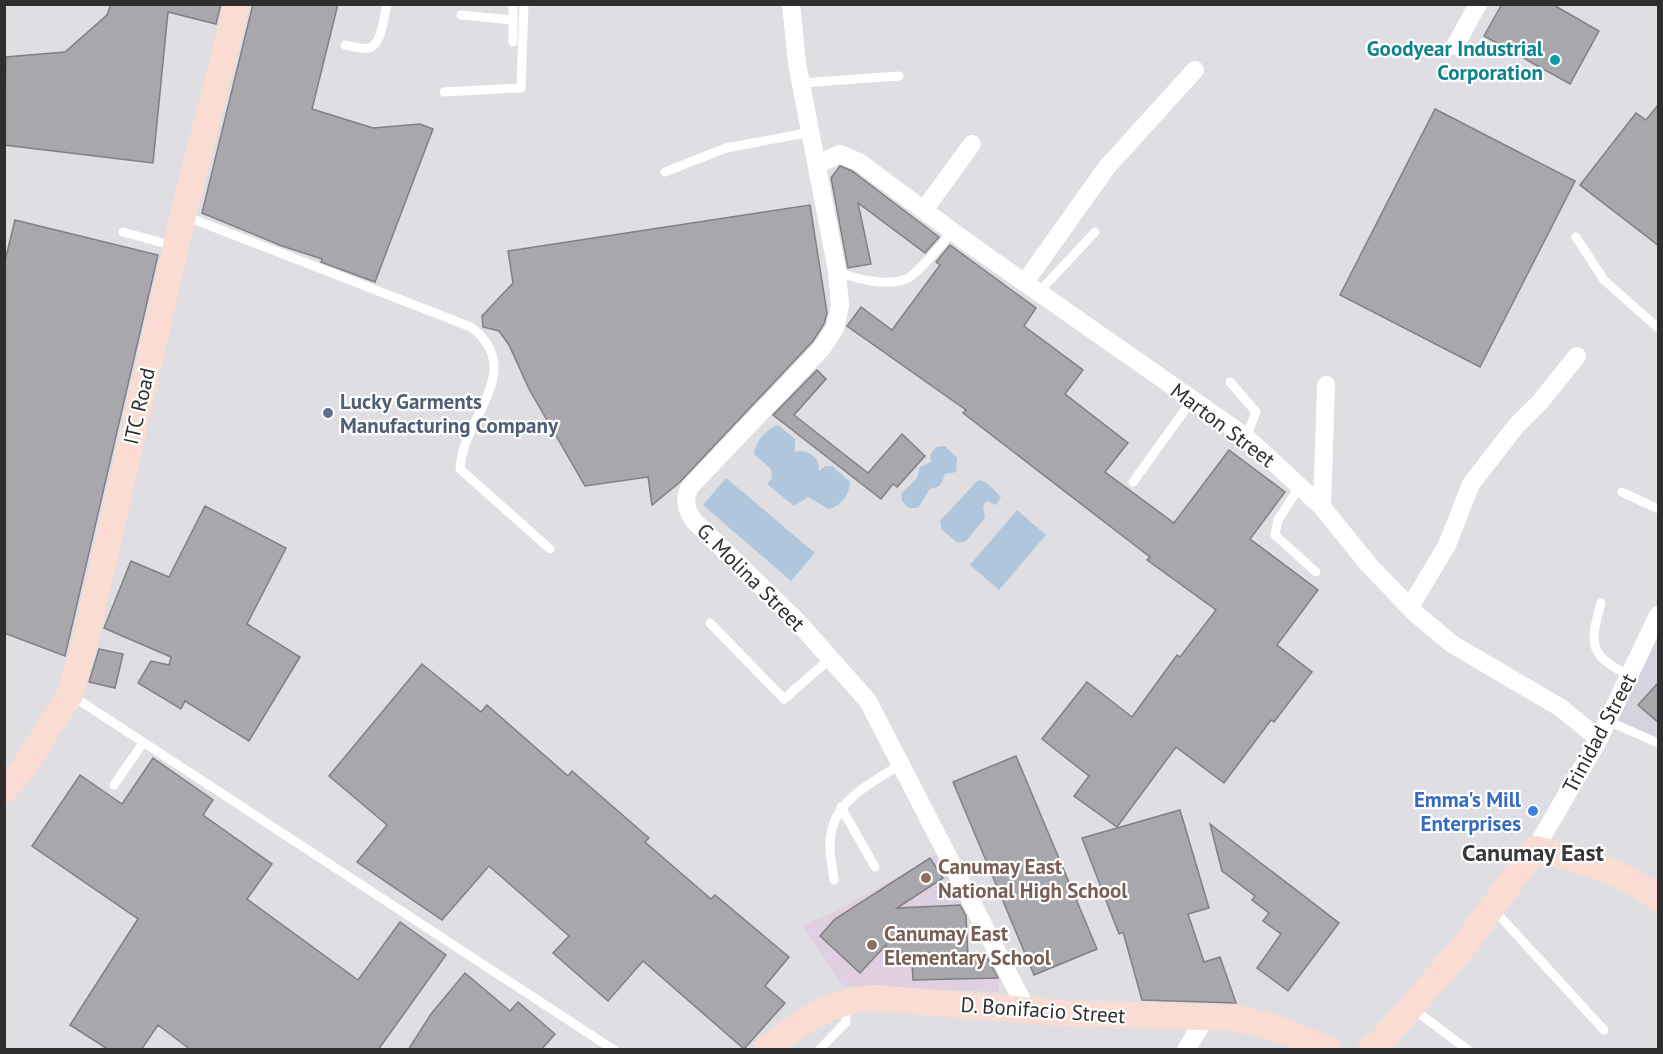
<svg xmlns="http://www.w3.org/2000/svg" width="1663" height="1054" font-family="'PT Sans',sans-serif">
<style>
.built{fill:#d4d3de}
.education{fill:#dfcfe1}
.water{fill:#afc6dc}
.building{fill:#a8a7ab;stroke:#808084;stroke-width:1.5}
.lines{fill:none;stroke-linecap:round;stroke-linejoin:round}
.lane{stroke:#fff;stroke-width:9}
.street{stroke:#fff;stroke-width:18}
.secondary{stroke:#fbdcd2;stroke-width:26}
.culture-dot{fill:#0f9aa8;stroke:#fff;stroke-width:2}
.service-dot{fill:#5c6f8a;stroke:#fff;stroke-width:2}
.shop-dot{fill:#3f7fe0;stroke:#fff;stroke-width:2}
.education-dot{fill:#8d6e63;stroke:#fff;stroke-width:2}
.labels{text-anchor:middle;dominant-baseline:central;stroke-width:4.5;stroke-linejoin:round;paint-order:stroke}
.culture-label{font-size:21px;font-weight:bold;fill:#0d838f;stroke:#fff;text-anchor:end}
.service-label{font-size:21px;font-weight:bold;fill:#4e5e75;stroke:#fff;text-anchor:start}
.street-label{font-size:21px;fill:#2e2e2f;stroke:#fff}
.shop-label{font-size:21px;font-weight:bold;fill:#366cbe;stroke:#fff;text-anchor:end}
.education-label{font-size:21px;font-weight:bold;fill:#785e54;stroke:#fff;text-anchor:start}
.quarter-label{font-size:24px;font-weight:bold;fill:#38383b;stroke:#fff}
</style>
<rect width="100%" height="100%" fill="#dfdee2"/>
<path class="built" d="M1658 634V742L1611 722Z"/>
<path class="education" d="M942 852 969 903 927 906 929 955H998L999 992 843 986 802 925 835 912Z"/>
<g class="water">
<path d="M778 425 795 439V452C808 449 820 457 819 471L826 466H832L850 482C849 495 842 505 829 509L808 497 794 506 767 484 772 478 771 469 754 454C755 441 766 430 778 425Z"/>
<path d="M945 446 957 458 956 472 945 474C941 485 941 487 930 489L918 508H909L902 501 901 494 917 478 920 467 931 462 930 455 936 447Z"/>
<path d="M726 478 815 553 791 581 703 505Z"/>
<path d="M978 480 986 482 1001 497 996 505 987 501 983 506 985 518 966 541 958 543 942 530 940 521Z"/>
<path d="M1017 510 1046 535 999 590 970 565Z"/>
</g>
<g class="building">
<path d="M111 4H221L216 24 168 12 153 163 4 145 6 57 65 52 107 15Z"/>
<path d="M253 4H338L312 109 373 128 420 124 433 129 375 282 321 262 322 259 282 246 202 213Z"/>
<path d="M1502 4H1552L1599 31 1570 84 1484 36Z"/>
<path d="M1659 104V246L1580 185 1636 113 1646 120Z"/>
<path d="M1435 109 1575 181 1480 367 1340 295Z"/>
<path d="M840 166 852 171 939 237 925 253 858 203 871 264 848 268 831 178Z"/>
<path d="M810 205 827 313 824 324 813 341 680 482 652 505 648 477 585 486 529 389 509 345 499 331 483 327 482 316 513 283 508 251Z"/>
<path d="M15 220 158 255 65 656 4 633V265Z"/>
<path d="M950 245 1036 308 1024 326 1083 370 1065 394 1128 443 1105 472 1174 523 1229 450 1285 492 1250 539 1318 590 1277 645 1312 672 1274 722 1271 720 1224 783 1176 747 1117 827 1074 796 1089 776 1042 739 1087 682 1132 717 1177 655 1180 657 1216 610 1147 560 1150 557 963 413 966 410 847 326 861 307 892 330 940 265 936 262Z"/>
<path d="M817 370 826 379 794 415 868 473 902 434 925 456 897 487 893 484 881 499 773 415Z"/>
<path d="M205 506 286 548 247 624 300 657 249 741 185 701 181 709 138 683 151 661 169 665 171 657 104 628 131 561 169 577Z"/>
<path d="M99 649 123 654 115 688 89 682Z"/>
<path d="M422 664 481 712 487 705 568 776 572 771 649 838 645 842 711 899 715 895 789 957 765 986 785 1003 744 1049 643 961 608 1001 553 953 569 936 489 866 442 920 357 862 387 825 329 776Z"/>
<path d="M1659 682V723L1638 705Z"/>
<path d="M1016 756 1097 949 1034 975 953 782Z"/>
<path d="M153 758 213 800 203 815 272 864 247 899 358 980 400 922 446 955 378 1050H191L158 1025 141 1050H109L70 1025 138 919 32 846 80 775 122 804Z"/>
<path d="M1180 810 1209 908 1188 914 1204 962 1220 957 1236 1003 1142 1000 1123 932 1119 934 1082 838Z"/>
<path d="M1210 824 1339 923 1288 991 1257 968 1281 934 1263 921 1269 913 1252 900 1255 896 1222 871Z"/>
<path d="M930 858 943 878 897 908 960 905 966 916 968 956H986L998 978 913 980 912 961 887 962 886 945 860 973 820 936 835 919Z"/>
<path d="M465 973 510 1011 518 1002 555 1034 541 1050H408L431 1014Z"/>
</g>
<g class="lines">
<g class="lane">
<path d="M513 4V42"/>
<path d="M461 15 513 20"/>
<path d="M345 45C352 46 363 50 369 48 382 45 384 15 387 4"/>
<path d="M801 83 899 76"/>
<path d="M444 92 521 88 524 4"/>
<path d="M665 172 726 148 811 132"/>
<path d="M185 216 471 327C528 371 462 417 460 469L550 549"/>
<path d="M123 232 174 246"/>
<path d="M1576 237 1604 280 1658 328"/>
<path d="M837 271C855 279 886 287 906 279 918 274 944 242 952 231"/>
<path d="M1039 292 1095 232"/>
<path d="M1230 382 1256 412 1246 437"/>
<path d="M1133 482 1192 400"/>
<path d="M1300 486 1278 520 1275 535 1316 572"/>
<path d="M1622 492 1658 509"/>
<path d="M1601 603C1589 646 1589 655 1630 676"/>
<path d="M710 623 784 699 831 658"/>
<path d="M71 695 614 1050"/>
<path d="M1608 721 1658 743"/>
<path d="M114 785 143 743"/>
<path d="M841 807 875 867"/>
<path d="M834 880C833 868 829 855 830 843 831 801 870 784 901 764"/>
<path d="M1494 910 1604 1030"/>
<path d="M1412 1008 1468 1050"/>
<path d="M819 1050 846 1022 845 1014 840 1008"/>
</g>
<g class="street">
<path d="M791 4 797 63 837 271 840 306 835 328 822 348 689 488C684 502 686 509 694 521L797 621 868 701 1027 1010"/>
<path d="M1455 46 1478 4"/>
<path d="M818 164 840 154 859 162 968 243 1246 437 1322 507 1369 565 1415 613 1452 644 1561 708 1599 739"/>
<path d="M924 210 972 144"/>
<path d="M1025 282 1107 167 1195 70"/>
<path d="M1322 507 1326 385"/>
<path d="M1410 607 1447 545 1471 484 1516 426 1540 402 1577 356"/>
<path d="M1535 849 1599 739 1658 615"/>
<path d="M1186 1050 1206 1017"/>
</g>
<g class="secondary">
<path d="M4 790 22 770 70 695 86 638 183 215 237 4"/>
<path d="M766 1050C800 1022 830 1000 875 998L1063 1013 1236 1018 1273 1027 1330 1050"/>
<path d="M1370 1050 1383 1039 1460 951 1535 849C1578 859 1624 871 1658 899"/>
</g>
</g>
<circle class="culture-dot" cx="1555" cy="60" r="6"/>
<circle class="service-dot" cx="328" cy="413" r="6"/>
<circle class="shop-dot" cx="1533" cy="811" r="6"/>
<g class="education-dot">
<circle cx="926" cy="878" r="6"/>
<circle cx="872" cy="945" r="6"/>
</g>
<g class="labels">
<g class="culture-label">
<text x="1543" y="48">Goodyear Industrial<tspan x="1543" dy="24">Corporation</tspan></text>
</g>
<g class="service-label">
<text x="340" y="401">Lucky Garments<tspan x="340" dy="24">Manufacturing Company</tspan></text>
</g>
<g class="street-label">
<text transform="translate(139 406) rotate(-77)">ITC Road</text>
<text transform="translate(1223 425) rotate(37)">Marton Street</text>
<text transform="translate(751 577) rotate(45)">G. Molina Street</text>
<text transform="translate(1599 733) rotate(-62)">Trinidad Street</text>
<text transform="translate(1043 1010) rotate(4)">D. Bonifacio Street</text>
</g>
<g class="shop-label">
<text x="1521" y="799">Emma's Mill<tspan x="1521" dy="24">Enterprises</tspan></text>
</g>
<g class="education-label">
<text x="938" y="866">Canumay East<tspan x="938" dy="24">National High School</tspan></text>
<text x="884" y="933">Canumay East<tspan x="884" dy="24">Elementary School</tspan></text>
</g>
<g class="quarter-label">
<text x="1533" y="852">Canumay East</text>
</g>
</g>
<rect width="1663" height="1054" fill="none" stroke="#2e2e2f" stroke-width="12"/>
</svg>
